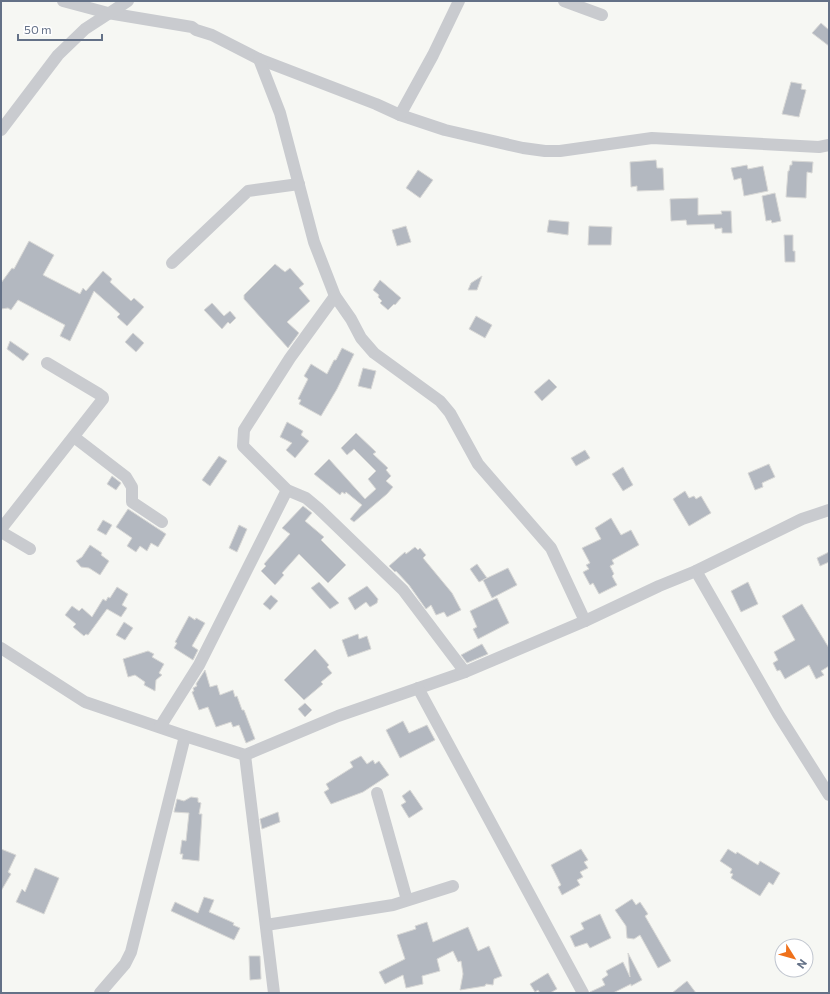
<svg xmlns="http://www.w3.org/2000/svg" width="830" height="994" font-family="Commissioner,sans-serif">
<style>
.building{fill:#b3b8c0;stroke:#d8d8d6}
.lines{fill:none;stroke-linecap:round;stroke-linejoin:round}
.minor{stroke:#c9cbcf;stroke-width:12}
</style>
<rect width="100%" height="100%" fill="#f6f7f3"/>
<g class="building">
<path d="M821 23 829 30V46L812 33Z"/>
<path d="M791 82 802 84 801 89 806 90 799 117 782 114Z"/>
<path d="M656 160 657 168H663L664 190 637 191V186L631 187 630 162Z"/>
<path d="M792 161 813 162 812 173 807 172 806 198 786 197 788 171H789L790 165H792Z"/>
<path d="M747 165 748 169 763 166 768 191 744 196 741 178 734 180 731 168Z"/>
<path d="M418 170 433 180 420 198 406 188Z"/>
<path d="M775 193 781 221 772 223 771 220 766 221 762 196Z"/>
<path d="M698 198V215L722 214 721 211H731L732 233H722V228L715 229 714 224 687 225 686 220 671 221 670 199Z"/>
<path d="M549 220 569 222 568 235 547 232Z"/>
<path d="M406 226 411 242 397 246 392 230Z"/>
<path d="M589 226 612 227 611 245H588Z"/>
<path d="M784 235H793V251H795V262H785Z"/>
<path d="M29 241 54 255 43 275 80 294 83 288 86 291 103 271 112 279 110 282 131 301 134 298 144 307 127 326 117 317 120 314 94 291 70 341 60 336 65 325 18 300 11 310 8 308 1 309V283L12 268 14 269Z"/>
<path d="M275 264 285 272 290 268 304 284 299 288 310 301 287 322 299 333 288 348 244 299V295Z"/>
<path d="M482 276 477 290H468L471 283Z"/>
<path d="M380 280 401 298 395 305 394 304 388 310 380 303 382 301 378 297 379 295 373 290Z"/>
<path d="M212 303 224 316 230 311 236 318 230 324 228 322 222 329 204 310Z"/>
<path d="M476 316 492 325 485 338 469 329Z"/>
<path d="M133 333 144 343 136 352 125 342Z"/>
<path d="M10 341 29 354 23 361 7 349Z"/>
<path d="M342 348 354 354 337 389 321 416 299 404 301 400 298 399 308 379 304 376 311 364 327 374 334 360H336Z"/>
<path d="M363 368 376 371 371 389 358 386Z"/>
<path d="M549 379 557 387 542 401 534 392Z"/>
<path d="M287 422 303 431 301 435 309 441 295 458 286 450 292 443 280 437Z"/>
<path d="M356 433 376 452 373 454 388 468 386 470 391 476 386 481 393 487 387 494 354 522 350 519 362 505 346 492 345 494 342 492 340 495 314 474 329 459 365 499 376 489 368 479 376 471 354 449 347 455 341 448Z"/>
<path d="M585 450 590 458 576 466 571 458Z"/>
<path d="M219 456 227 461 210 486 202 480Z"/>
<path d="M769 464 775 477 762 483 763 487 755 490 748 473Z"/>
<path d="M623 467 633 485 623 491 612 474Z"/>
<path d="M112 476 121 483 116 490 107 484Z"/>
<path d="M685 491 689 498 694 496 696 499 701 496 711 513 689 526 673 499Z"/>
<path d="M303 506 312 513 305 521 324 537 321 540 346 565 328 583 299 554 282 573 284 575 275 585 261 571 266 566 264 564 290 534 282 528Z"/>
<path d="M128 509 166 534 158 547 151 543 147 551 140 546 136 552 127 546 132 538 116 527Z"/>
<path d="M611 518 621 535 631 530 639 545 612 560 614 564 610 566 614 574 612 576 617 585 599 594 593 583 590 585 583 572 589 569 586 565 590 563 582 548 601 539 595 528Z"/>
<path d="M103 520 112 525 106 535 97 530Z"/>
<path d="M239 525 247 529 237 552 229 548Z"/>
<path d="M90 545 102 553 101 555 109 561 100 575 89 568 81 567 76 561 82 557Z"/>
<path d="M415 547 418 550 420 548 426 555 423 558 452 593 461 610 447 617 444 612 436 615 431 605 426 609 409 585 396 571 395 572 389 566 405 552 406 554Z"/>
<path d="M829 552V562L820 566 817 558Z"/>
<path d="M477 564 487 578 479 582 470 569Z"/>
<path d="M508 568 517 585 492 598 483 580Z"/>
<path d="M319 582 339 603 330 609 311 588Z"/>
<path d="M748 582 758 604 741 612 731 591Z"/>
<path d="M367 586 378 599 377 603 370 607 366 602 355 610 348 598Z"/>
<path d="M117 587 128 594 122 605 127 608 121 617 107 609 88 635 86 634 84 636 73 627 76 624 65 615 72 606 79 611 82 608 92 617 103 599 106 601 108 597 110 598Z"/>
<path d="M271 595 278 601 270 610 263 604Z"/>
<path d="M497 598 509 623 478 639 473 629 477 627 470 611Z"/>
<path d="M802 604 829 648V666L821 671 824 675 816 679 809 665 785 679 780 670 777 671 773 663 778 660 774 652 795 640 782 616Z"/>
<path d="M189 616 195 620 196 618 205 623 192 646 198 650 193 660 174 648 177 643 175 642Z"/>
<path d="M124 622 133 628 125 640 116 635Z"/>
<path d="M358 634 359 639 367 636 371 649 348 657 342 640Z"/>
<path d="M482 644 488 654 467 663 461 655Z"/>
<path d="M315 649 329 665 327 667 332 673 321 682 323 684 304 700 284 680Z"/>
<path d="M148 651 154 654 152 657 164 664 159 673 162 675 156 680 155 691 144 685 145 682 135 675 128 677 123 659Z"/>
<path d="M205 670 210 687 217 685 220 695 233 690 235 697 237 696 242 710H244L255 739 246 743 239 725 233 727 231 722 216 727 208 707 199 710 192 692 194 691 193 688 197 686 196 684Z"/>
<path d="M305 703 312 710 305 717 298 709Z"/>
<path d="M403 721 409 733 427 725 435 740 400 758 386 730Z"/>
<path d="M361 756 367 764 373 760 375 764 379 761 389 775 363 792 331 804 324 792 329 789 326 784 353 767 350 762Z"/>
<path d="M410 790 423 809 409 818 401 805 406 802 402 796Z"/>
<path d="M191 797 198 798V802L201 803 199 814H202L199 861 182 859 183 854H180L182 840 186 841 189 813 174 812 177 799 184 801Z"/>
<path d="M278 812 280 822 262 829 260 819Z"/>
<path d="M1 849 16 855 8 872 11 874 1 891Z"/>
<path d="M581 849 588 860 584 862 588 868 580 872 583 877 577 880 580 885 562 895 558 887 561 885 551 865Z"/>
<path d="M728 849 736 854 737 852 758 865 760 861 780 873 773 885 769 882 760 896 731 878 733 874 730 873 732 869 720 861Z"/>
<path d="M35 868 59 878 44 914 16 902 22 889 25 892Z"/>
<path d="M204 897 214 900 209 912 234 923 233 925 240 928 234 940 171 911 175 902 198 913Z"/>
<path d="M632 899 636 905 640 902 648 914 645 916 671 961 658 968 640 935 634 939 627 938 626 926 615 910Z"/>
<path d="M600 914 611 938 590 948 587 943 575 947 570 936 584 929 581 923Z"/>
<path d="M427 922 433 942 468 927 478 951 489 946 502 976 494 979 493 985 486 984 485 986 460 990 463 974 461 961 458 962 453 951 437 959 440 971 422 976 423 984 406 988 403 975 385 984 379 972 405 959 397 935 416 929 415 926Z"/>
<path d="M628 953 642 980 631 986V984L613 993H590V992L605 985 602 979 608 975 606 971 623 962 630 977Z"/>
<path d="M249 956H260L261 979 250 980Z"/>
<path d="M548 973 557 989 550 993H540L538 990 535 992 530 984Z"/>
<path d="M687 981 696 993H672Z"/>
</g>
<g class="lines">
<g class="minor">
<path d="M63 1 108 13 192 27 196 30 212 35 259 59 376 104 400 115 445 130 523 148 545 151H560L652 138 819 147 829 145"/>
<path d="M564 1 602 15"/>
<path d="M259 59 280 113 314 242 335 296 351 319 361 338 374 353 440 401 450 413 478 464 551 548 585 621"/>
<path d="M400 115 433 55 459 1"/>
<path d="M1 130 58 55 85 29 128 1"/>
<path d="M172 263 248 191 299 184"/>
<path d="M335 296 290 358 244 430 243 446 287 490 306 498 318 508 403 590 465 672"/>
<path d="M74 437 126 477 132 487V502L162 522"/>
<path d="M1 529 103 399V397L99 394 47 363"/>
<path d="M1 532 30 549"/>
<path d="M696 571 778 714 829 795"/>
<path d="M1 648 85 702 185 736 245 755 338 716 465 672 585 621 659 586 696 571 802 519 829 510"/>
<path d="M418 688 583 993"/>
<path d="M160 727 199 665 287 490"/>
<path d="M245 755 274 993"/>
<path d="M377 793 407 900"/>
<path d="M266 925 393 905 453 886"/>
<path d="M100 993 125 964 131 952 185 736"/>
</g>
</g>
<rect width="830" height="994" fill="none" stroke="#647187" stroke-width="4"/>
<g transform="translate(794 958) rotate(127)"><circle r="19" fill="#ffffff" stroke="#c1c6cf"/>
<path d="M0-3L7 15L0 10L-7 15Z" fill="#ef711b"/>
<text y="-6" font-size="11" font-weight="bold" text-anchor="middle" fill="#647187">N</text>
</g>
<path d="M18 34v6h84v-6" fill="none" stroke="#647187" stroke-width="2"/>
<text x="24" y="34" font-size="12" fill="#647187" stroke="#ffffff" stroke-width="3" paint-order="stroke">50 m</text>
</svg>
